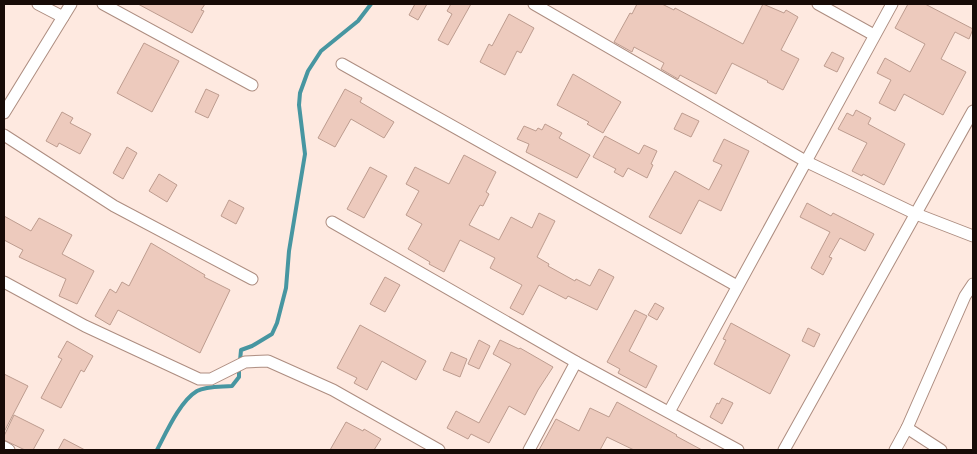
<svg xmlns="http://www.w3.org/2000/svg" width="977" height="454" font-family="'Crimson Pro',serif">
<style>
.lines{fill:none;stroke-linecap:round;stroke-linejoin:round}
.stream{stroke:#4796a1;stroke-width:4}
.building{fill:#edcabd;stroke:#bd9c8f}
.street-casing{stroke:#ad8d80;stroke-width:13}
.street{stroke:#fff;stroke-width:11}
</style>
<rect width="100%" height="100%" fill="#fee9e0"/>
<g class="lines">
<g class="stream">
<path d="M240 361 241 350 252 346 272 334 277 323 286 288 289 251 305 154 299 105 300 93 308 71 321 51 358 21 371 4"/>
<path d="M157 450C166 433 180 401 197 391 206 386 222 387 232 386L239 377V368"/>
</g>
</g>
<g class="building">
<path d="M138 4H205L201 10 204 11 192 33Z"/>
<path d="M415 4H427L418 20 409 15Z"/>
<path d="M451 4H471L448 45 438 40 452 14 447 11Z"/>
<path d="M637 4H662L674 10 675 8 743 44 763 4 784 13 786 10 798 17 781 50 799 59 783 90 767 82 768 81 732 63 716 94 680 75 678 79 661 69 664 63 634 47 632 52 614 42 630 13 632 14Z"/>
<path d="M908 4H925L973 29 969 39 955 32 941 59 966 72 943 115 904 94 895 111 879 103 891 80 877 73 885 58 910 72 925 44 895 28Z"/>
<path d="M509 14 534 28 521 53 517 51 505 75 480 62 489 44 492 46Z"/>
<path d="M144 43 179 61 152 112 117 93Z"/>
<path d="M832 52 844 58 837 72 824 66Z"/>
<path d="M573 74 621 102 603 133 587 124 589 122 557 105Z"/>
<path d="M206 89 219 95 208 118 195 112Z"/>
<path d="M345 89 362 98 360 102 394 122 384 138 351 119 335 147 318 138Z"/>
<path d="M856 110 871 118 868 124 905 144 884 185 863 174 862 176 852 171 867 143 838 129 847 113 853 116Z"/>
<path d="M62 112 73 118 70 123 91 134 80 154 59 143 57 147 46 141Z"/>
<path d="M682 113 699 121 691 137 674 129Z"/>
<path d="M545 124 562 133 559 138 590 155 577 178 526 152 529 144 517 139 524 126 536 131 538 128 542 130Z"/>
<path d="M605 136 639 154 644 145 657 151 651 164 653 165 647 178 628 168 623 177 614 172 616 169 593 157Z"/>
<path d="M724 139 749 151 721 211 699 200 681 234 649 217 675 171 709 190 722 165 713 161Z"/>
<path d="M127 147 137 153 123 179 113 173Z"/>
<path d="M464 155 496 172 486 192 489 194 483 206 480 205 469 225 499 240 511 217 532 228 539 213 555 221 537 257 549 264 548 266 575 281 576 279 590 286 599 269 614 277 597 310 568 296 566 299 539 285 523 315 510 308 522 285 490 268 495 258 460 240 444 272 429 264 430 262 408 249 422 224 406 215 419 191 406 184 415 167 449 184Z"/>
<path d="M370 167 387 176 364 218 347 209Z"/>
<path d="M159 174 177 185 167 202 149 191Z"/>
<path d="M229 200 244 208 236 224 221 216Z"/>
<path d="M807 203 831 216 833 213 874 234 865 251 840 238 829 257 832 258 823 275 811 268 830 232 800 217Z"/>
<path d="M4 216 31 231 39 218 72 235 62 254 94 271 77 304 59 296 66 279 19 257 23 250 4 240Z"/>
<path d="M151 243 205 275 204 277 230 290 200 353 118 310 110 325 95 316 110 289 116 293 122 282 129 286Z"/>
<path d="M385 277 400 285 385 312 370 304Z"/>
<path d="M655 303 664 308 657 320 648 315Z"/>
<path d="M635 310 647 316 629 351 657 366 646 388 618 373 620 369 607 362Z"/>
<path d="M731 323 790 355 770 394 714 364 726 340 723 339Z"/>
<path d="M360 325 426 361 416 380 382 361 367 390 354 383 357 378 337 368Z"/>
<path d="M808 328 820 334 814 347 802 341Z"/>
<path d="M479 340 490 346 479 369 468 364Z"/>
<path d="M500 340 519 349 520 348 553 367 538 390 525 415 509 406 489 443 471 434 468 439 447 428 456 411 479 423 511 364 493 354Z"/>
<path d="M67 341 93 356 84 372 81 370 61 408 41 398 62 359 58 357Z"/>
<path d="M451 352 467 359 460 377 443 370Z"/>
<path d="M4 374 28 386 4 432Z"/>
<path d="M722 398 733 403 722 424 710 417 717 403 719 404Z"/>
<path d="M617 402 677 435 676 436 702 450H634L607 437 600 450H539L556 419 579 431 590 408 609 417Z"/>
<path d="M14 415 44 430 33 450H25L4 440V436Z"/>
<path d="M346 422 363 431 364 429 381 439 374 450H330Z"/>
<path d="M64 439 85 450H58Z"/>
</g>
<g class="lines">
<defs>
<g id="street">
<path d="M38 4 63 17"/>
<path d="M103 4 252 85"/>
<path d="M534 4 807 162 916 214 973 236"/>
<path d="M818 4 874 35"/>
<path d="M342 64 737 286"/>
<path d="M4 113 71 4"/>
<path d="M4 135 114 206 252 279"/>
<path d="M332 222 576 362 738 450"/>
<path d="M4 282 85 326 199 379H211L245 362 268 361 333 390 439 450"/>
<path d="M669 412 892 4"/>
<path d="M907 428 941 450"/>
<path d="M4 447 9 450"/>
<path d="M529 450 576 362"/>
<path d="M784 450 973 111"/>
<path d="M895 450 907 428 965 296 973 284"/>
</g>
</defs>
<use href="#street" class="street-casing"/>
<use href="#street" class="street"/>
</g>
<rect width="977" height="454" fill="none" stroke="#170b07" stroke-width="10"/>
</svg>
